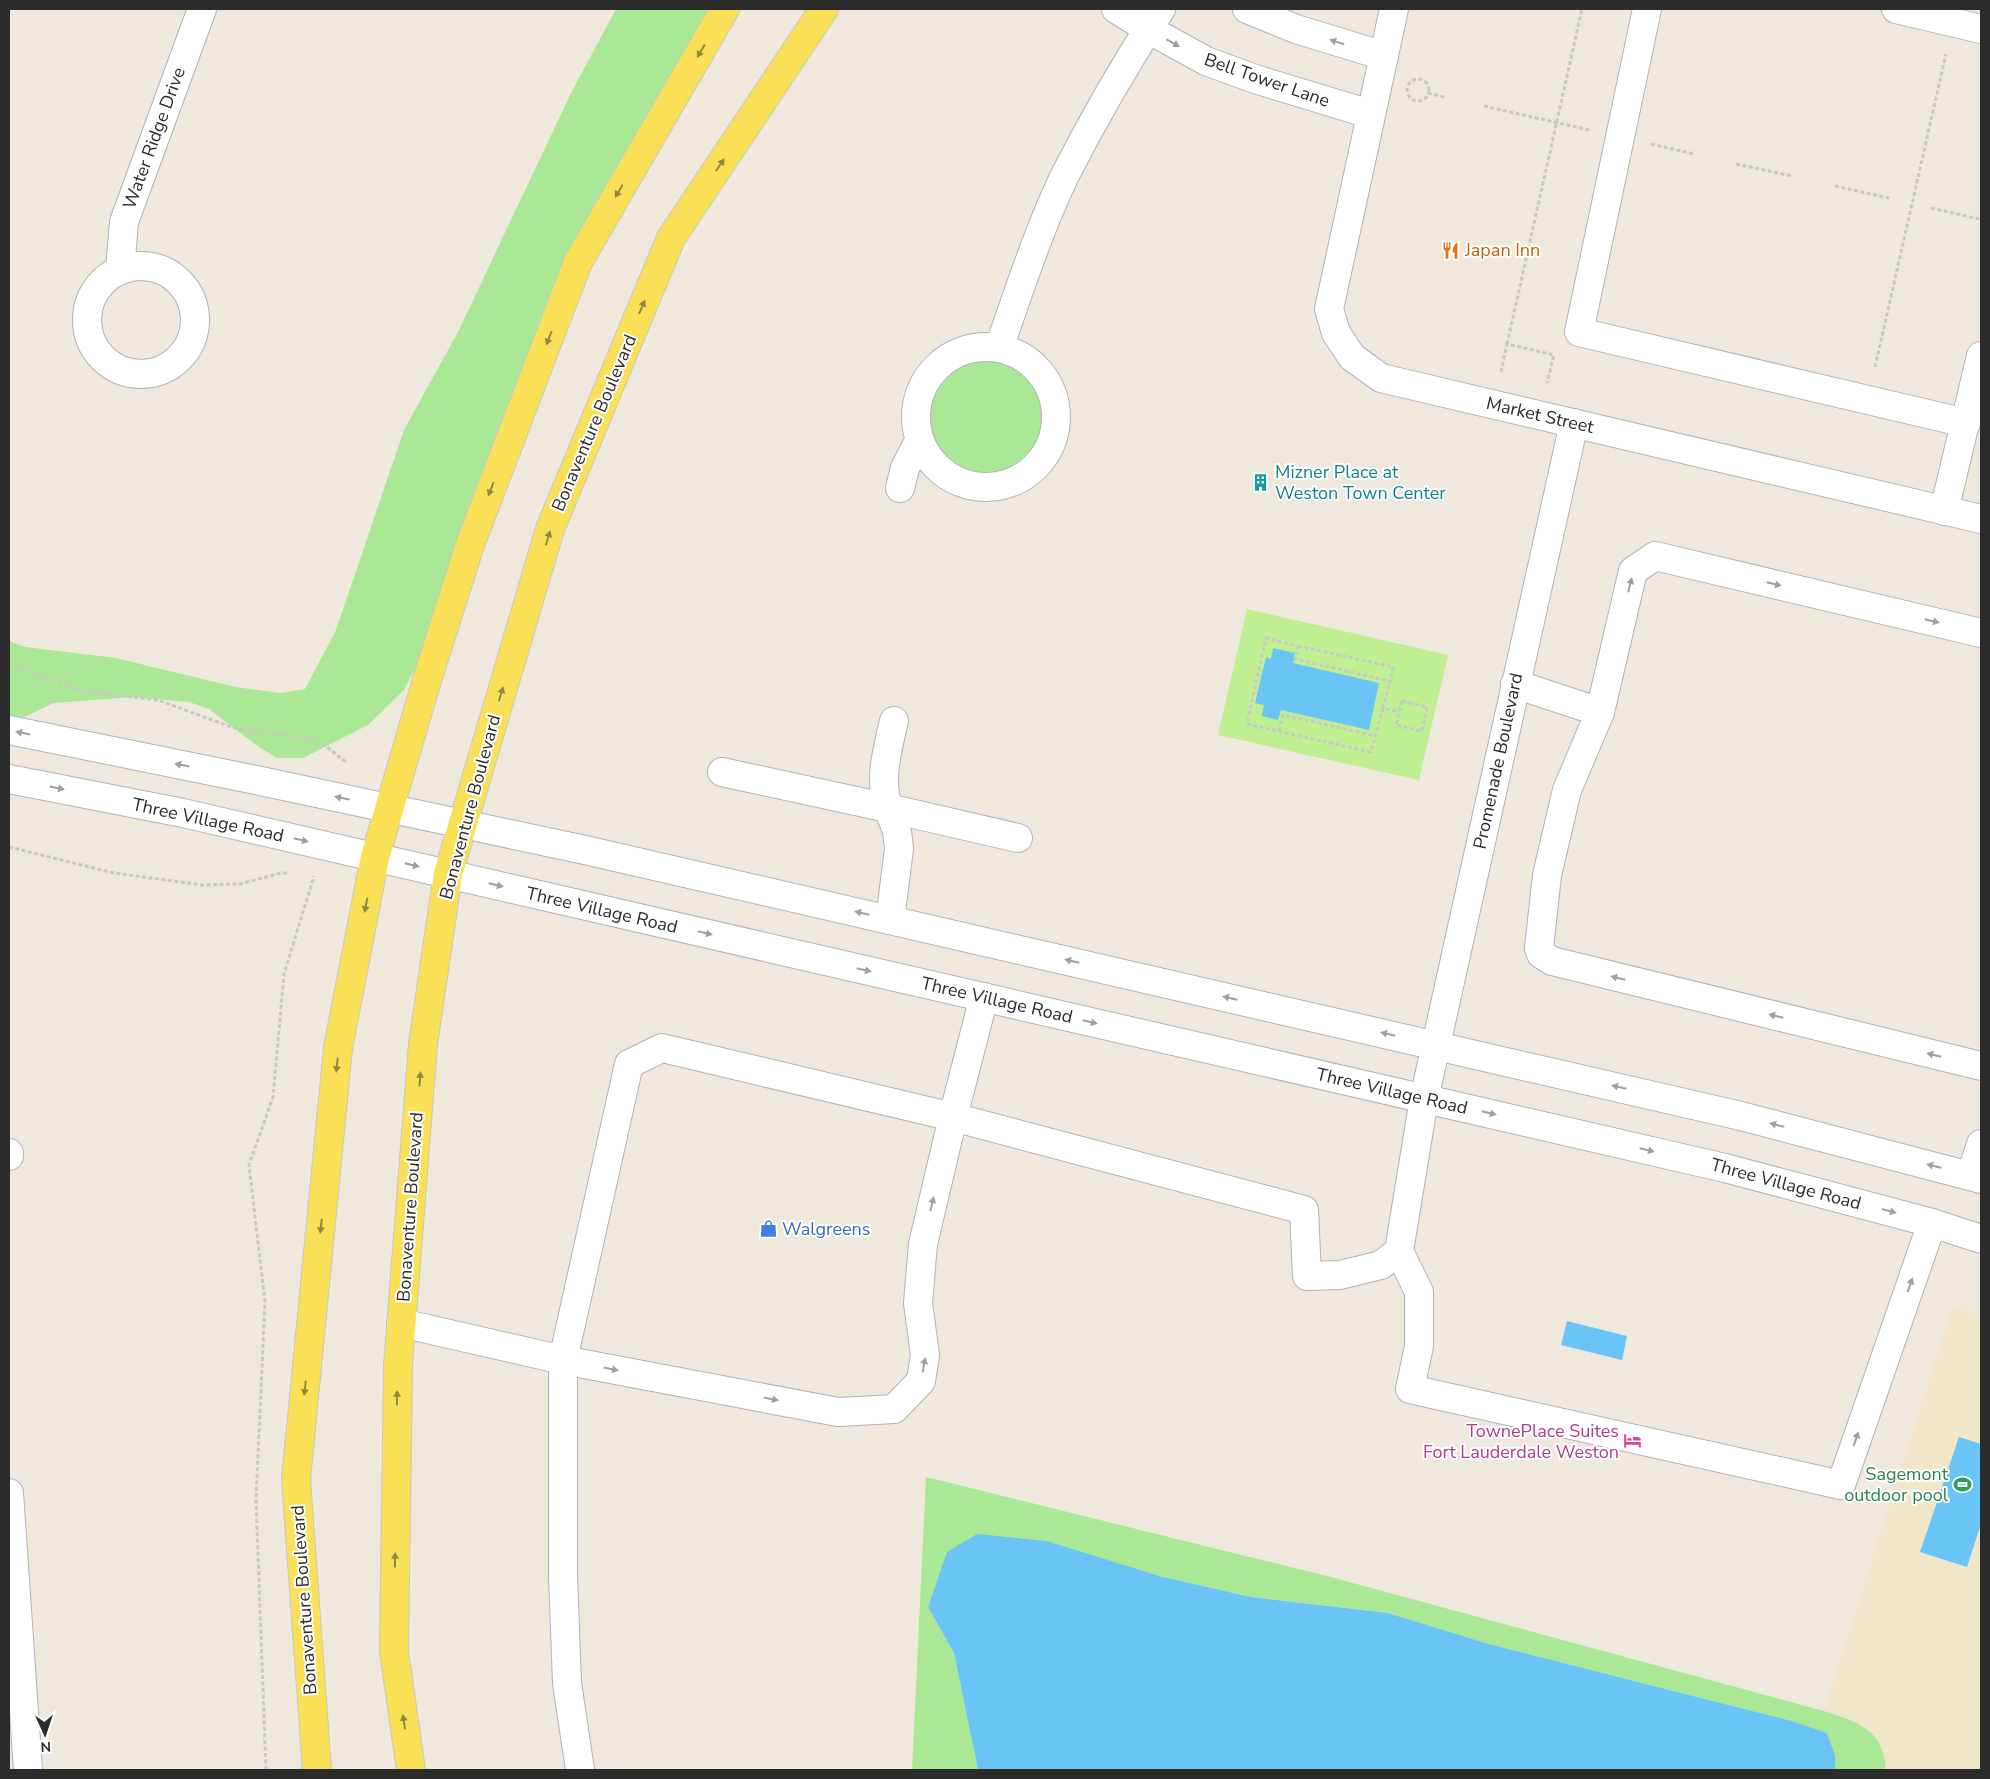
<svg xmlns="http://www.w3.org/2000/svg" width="1990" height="1779" font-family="'Nunito Sans',sans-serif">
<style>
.education{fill:#f0e7cb}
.green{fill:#abe896}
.pitch{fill:#c0ef91}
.water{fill:#6ac5f6}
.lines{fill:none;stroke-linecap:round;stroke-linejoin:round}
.minor-casing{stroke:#b1b2c0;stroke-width:30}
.major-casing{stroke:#c8c8c8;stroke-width:30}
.path{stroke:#c8c8c8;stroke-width:3;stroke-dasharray:4 2.5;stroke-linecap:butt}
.minor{stroke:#fff;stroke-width:28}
.major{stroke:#f9e057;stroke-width:28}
.oneway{fill:#a0a0a0}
.oneway2{fill:#928641}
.labels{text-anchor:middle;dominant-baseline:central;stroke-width:4;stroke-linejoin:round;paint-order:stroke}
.street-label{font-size:18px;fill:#2b2b2b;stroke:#fff}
.food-label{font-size:18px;fill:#c56008;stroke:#fff;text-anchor:start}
.culture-label{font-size:18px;fill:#0d838f;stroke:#fff;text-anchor:start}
.shop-label{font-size:18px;fill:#366cbe;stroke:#fff;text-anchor:start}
.hotel-label{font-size:18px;fill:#b23c85;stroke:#fff;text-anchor:end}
.leisure-label{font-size:18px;fill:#27864d;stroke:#fff;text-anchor:end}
</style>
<rect width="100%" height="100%" fill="#eee8dd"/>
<path class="education" d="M1953 1305 1981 1318V1770H1885L1886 1764 1864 1726 1824 1711Z"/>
<g class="green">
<path d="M616 9H722L588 230 434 632 404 690 368 725 303 758H277L259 747 209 709 189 702 134 697 54 703 24 717 9 718V641L25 647 116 658 235 687 280 693 305 689 336 630 404 430 459 330 571 93Z"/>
<circle cx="986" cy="417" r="70"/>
<path d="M926 1477 1327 1576 1824 1711C1847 1719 1875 1725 1882 1751 1885 1758 1886 1763 1885 1770H1835V1755L1827 1733 1792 1721 1489 1644 1388 1613 1251 1597 1159 1576 928 1607 954 1653 978 1770H912Z"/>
</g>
<path class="pitch" d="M1247 609 1448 655 1419 780 1218 735Z"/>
<g class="water">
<path d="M1273 648 1295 653 1293 663 1379 683 1369 730 1281 710 1278 720 1262 716 1264 705 1255 703 1266 657 1271 659Z"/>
<path d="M1567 1321 1627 1336 1622 1360 1561 1345Z"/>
<path d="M1959 1437 1981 1444V1524L1967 1567 1920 1552Z"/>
<path d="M977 1534 1047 1541 1159 1576 1251 1597 1388 1613 1489 1644 1792 1721 1827 1733 1835 1755V1770H978L954 1653 928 1607 947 1552Z"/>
</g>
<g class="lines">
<defs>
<g id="minor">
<path d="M1116 9 1148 29 1206 61 1255 79 1370 114"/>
<path d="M1247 9 1296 29 1384 56"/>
<path d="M1394 9 1329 309 1336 333 1352 357 1381 378 1981 519"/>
<path d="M1647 9 1579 332 1966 423"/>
<path d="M1896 9 1981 29"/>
<circle cx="141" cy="320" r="54"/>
<path d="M120 270 124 222 202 9"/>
<circle cx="986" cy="417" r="70"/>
<path d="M999 348C1019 291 1038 232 1064 177 1093 120 1126 63 1161 9"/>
<path d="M900 488 905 468 919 441"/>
<path d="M1944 511 1981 356"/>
<path d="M1981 633 1655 556 1633 571 1600 712 1567 790 1547 875 1539 948 1541 954 1552 961 1981 1066"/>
<path d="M1515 684 1600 712"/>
<path d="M894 721C887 751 879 779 888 808L1018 838"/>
<path d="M9 730 256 780 585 850 1741 1116 1981 1179"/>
<path d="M722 772 888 808 897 831 899 849 890 920"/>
<path d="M9 779 183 813 1725 1168 1932 1223 1981 1239"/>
<path d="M9 1153V1156"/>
<path d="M1971 1175 1981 1144"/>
<path d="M1399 1251 1419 1292V1346L1410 1389 1841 1485 1932 1223"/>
<path d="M401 1323 563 1360 838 1412 894 1409 921 1381 925 1355 918 1303 923 1244 953 1117 984 997"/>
<path d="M9 1493 28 1770"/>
<path d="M580 1770 567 1683 563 1575V1360L629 1064 662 1048 953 1117 1304 1210 1307 1276 1340 1275 1381 1265 1399 1251 1424 1099 1574 423"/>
</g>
<g id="major">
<path d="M317 1770 296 1479 338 1048 375 857 427 680 471 542 578 262 725 9"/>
<path d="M411 1770 394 1651 398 1366 423 1044 448 874 550 529 671 238 824 9"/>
</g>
</defs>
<use href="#minor" class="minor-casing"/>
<use href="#major" class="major-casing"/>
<g class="path">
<circle cx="1418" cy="90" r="11"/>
<path d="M1428 93 1444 97"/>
<path d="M1484 106 1589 130"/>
<path d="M1651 144 1694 154"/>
<path d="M1736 164 1792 176"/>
<path d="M1835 186 1889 198"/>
<path d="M1931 208 1979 219"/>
<path d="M1507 344 1582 9"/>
<path d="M1875 367 1946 54"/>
<path d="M1501 372 1507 344 1554 355 1547 383"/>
<path d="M1298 646 1393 667 1390 681"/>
<path d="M9 665 83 691 158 700 234 728 318 740 346 762"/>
<path d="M1402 701 1427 707 1422 731 1396 725Z"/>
<path d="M1383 708 1371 752 1247 724 1266 638 1298 646 1295 659 1390 681 1383 708 1399 712"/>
<path d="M1279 731 1283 715 1376 736"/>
<path d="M9 847 114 873 202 885 240 884 281 873H288"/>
<path d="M266 1770 256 1500 265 1302 249 1165 273 1097 284 974 314 876"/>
</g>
<use href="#minor" class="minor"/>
<use href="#major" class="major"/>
</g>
<defs><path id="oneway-solid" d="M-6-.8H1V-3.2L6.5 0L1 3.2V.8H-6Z" transform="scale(1.25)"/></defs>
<g class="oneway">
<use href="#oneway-solid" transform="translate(1337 42) rotate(-163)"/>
<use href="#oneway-solid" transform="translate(1173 43) rotate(29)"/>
<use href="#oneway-solid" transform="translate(1774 584) rotate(13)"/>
<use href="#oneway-solid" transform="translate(1630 585) rotate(-76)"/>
<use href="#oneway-solid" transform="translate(1932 621) rotate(13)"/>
<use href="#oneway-solid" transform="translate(23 733) rotate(-169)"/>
<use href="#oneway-solid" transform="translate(182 765) rotate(-169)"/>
<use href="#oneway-solid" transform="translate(57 788) rotate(11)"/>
<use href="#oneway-solid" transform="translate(342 798) rotate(-168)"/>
<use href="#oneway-solid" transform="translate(301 840) rotate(13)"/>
<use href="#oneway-solid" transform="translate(412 865) rotate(13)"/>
<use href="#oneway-solid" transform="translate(496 885) rotate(13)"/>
<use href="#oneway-solid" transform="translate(862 913) rotate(-167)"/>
<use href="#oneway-solid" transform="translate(705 933) rotate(13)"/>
<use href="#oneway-solid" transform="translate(1072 961) rotate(-167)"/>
<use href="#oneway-solid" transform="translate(864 970) rotate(13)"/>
<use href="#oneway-solid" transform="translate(1618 978) rotate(-166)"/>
<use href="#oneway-solid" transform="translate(1230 998) rotate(-167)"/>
<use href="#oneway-solid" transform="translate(1776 1016) rotate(-166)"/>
<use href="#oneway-solid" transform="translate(1090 1022) rotate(13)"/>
<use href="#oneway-solid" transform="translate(1388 1034) rotate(-167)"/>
<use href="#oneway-solid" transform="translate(1934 1055) rotate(-166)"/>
<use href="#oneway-solid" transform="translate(1619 1087) rotate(-167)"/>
<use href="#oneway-solid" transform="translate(1489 1113) rotate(13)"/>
<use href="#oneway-solid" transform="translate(1777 1125) rotate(-166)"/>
<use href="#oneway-solid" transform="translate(1647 1150) rotate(13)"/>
<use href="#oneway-solid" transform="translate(1934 1166) rotate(-166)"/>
<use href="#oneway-solid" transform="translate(932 1204) rotate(-77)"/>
<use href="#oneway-solid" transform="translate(1889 1211) rotate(15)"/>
<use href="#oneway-solid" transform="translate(1910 1285) rotate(-71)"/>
<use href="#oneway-solid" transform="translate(924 1365) rotate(-80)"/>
<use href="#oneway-solid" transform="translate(611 1369) rotate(11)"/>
<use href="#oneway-solid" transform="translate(771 1399) rotate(11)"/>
<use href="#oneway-solid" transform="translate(1856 1439) rotate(-71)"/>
</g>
<g class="oneway2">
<use href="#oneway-solid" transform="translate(701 51) rotate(120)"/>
<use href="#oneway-solid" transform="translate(720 165) rotate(-56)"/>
<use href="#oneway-solid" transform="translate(619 191) rotate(120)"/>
<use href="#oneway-solid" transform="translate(642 307) rotate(-67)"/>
<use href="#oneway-solid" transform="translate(549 338) rotate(111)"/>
<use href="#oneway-solid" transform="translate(491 489) rotate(111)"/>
<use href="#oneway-solid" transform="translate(548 538) rotate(-73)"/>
<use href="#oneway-solid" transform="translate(501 694) rotate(-73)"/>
<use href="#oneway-solid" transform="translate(366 905) rotate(101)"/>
<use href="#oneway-solid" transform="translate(337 1065) rotate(96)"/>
<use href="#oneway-solid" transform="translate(420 1079) rotate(-86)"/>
<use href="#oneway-solid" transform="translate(321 1226) rotate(96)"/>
<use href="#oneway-solid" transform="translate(305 1388) rotate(96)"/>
<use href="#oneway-solid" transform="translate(397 1398) rotate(-89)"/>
<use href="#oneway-solid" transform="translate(395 1560) rotate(-89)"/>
<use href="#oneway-solid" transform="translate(404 1722) rotate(-98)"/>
</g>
<defs>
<symbol id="restaurant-bare" viewBox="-9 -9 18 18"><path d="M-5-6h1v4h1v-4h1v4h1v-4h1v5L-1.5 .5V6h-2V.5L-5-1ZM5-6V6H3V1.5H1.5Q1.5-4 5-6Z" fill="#e8710a" stroke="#fff" stroke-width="2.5" paint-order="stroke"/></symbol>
<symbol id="building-bare" viewBox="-9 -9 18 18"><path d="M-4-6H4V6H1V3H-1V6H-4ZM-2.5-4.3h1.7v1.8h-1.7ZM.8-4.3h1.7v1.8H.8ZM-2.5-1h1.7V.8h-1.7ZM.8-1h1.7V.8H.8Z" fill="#0f9aa8" stroke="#fff" stroke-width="2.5" paint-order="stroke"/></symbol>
<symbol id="shop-bare" viewBox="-9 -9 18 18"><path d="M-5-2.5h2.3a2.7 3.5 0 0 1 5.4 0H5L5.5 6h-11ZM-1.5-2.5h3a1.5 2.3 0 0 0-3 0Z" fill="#3f7fe0" stroke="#fff" stroke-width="2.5" paint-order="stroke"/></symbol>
<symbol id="hotel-bare" viewBox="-9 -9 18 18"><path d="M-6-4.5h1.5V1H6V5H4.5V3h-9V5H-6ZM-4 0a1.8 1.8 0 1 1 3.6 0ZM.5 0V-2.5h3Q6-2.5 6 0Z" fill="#d1479c" stroke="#fff" stroke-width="2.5" paint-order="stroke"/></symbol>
<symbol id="stadium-bare" viewBox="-9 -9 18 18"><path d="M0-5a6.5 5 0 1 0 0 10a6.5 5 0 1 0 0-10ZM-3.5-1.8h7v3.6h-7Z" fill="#2e9e5b" stroke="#fff" stroke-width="2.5" paint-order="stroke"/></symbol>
</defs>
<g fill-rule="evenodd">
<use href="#restaurant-bare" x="1438" y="238" width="25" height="25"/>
<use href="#building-bare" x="1248" y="470" width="25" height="25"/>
<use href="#shop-bare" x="756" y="1216" width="25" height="25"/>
<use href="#hotel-bare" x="1620" y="1428" width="25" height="25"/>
<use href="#stadium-bare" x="1950" y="1472" width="25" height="25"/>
</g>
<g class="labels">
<g class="street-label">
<text transform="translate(1267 80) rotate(19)">Bell Tower Lane</text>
<text transform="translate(154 138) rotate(-70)">Water Ridge Drive</text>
<text transform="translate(1540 415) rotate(13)">Market Street</text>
<text transform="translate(594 423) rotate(-67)">Bonaventure Boulevard</text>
<text transform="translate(1498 761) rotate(-78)">Promenade Boulevard</text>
<text transform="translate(470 807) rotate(-75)">Bonaventure Boulevard</text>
<text transform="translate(208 820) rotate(12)">Three Village Road</text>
<text transform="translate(602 910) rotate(13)">Three Village Road</text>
<text transform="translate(997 1000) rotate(13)">Three Village Road</text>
<text transform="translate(1392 1091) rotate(13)">Three Village Road</text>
<text transform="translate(1786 1184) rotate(15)">Three Village Road</text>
<text transform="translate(410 1207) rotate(-86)">Bonaventure Boulevard</text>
<text transform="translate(304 1600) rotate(-94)">Bonaventure Boulevard</text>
</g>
<g class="food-label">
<text x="1465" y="250">Japan Inn</text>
</g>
<g class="culture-label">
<text x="1275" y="472">Mizner Place at<tspan x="1275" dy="21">Weston Town Center</tspan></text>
</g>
<g class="shop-label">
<text x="782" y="1229">Walgreens</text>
</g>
<g class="hotel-label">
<text x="1619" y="1431">TownePlace Suites<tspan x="1619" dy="21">Fort Lauderdale Weston</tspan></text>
</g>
<g class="leisure-label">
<text x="1948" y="1474">Sagemont<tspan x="1948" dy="21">outdoor pool</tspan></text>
</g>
</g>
<rect width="1990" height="1779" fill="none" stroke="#2b2b2b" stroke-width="20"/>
<g transform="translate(45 1734) rotate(177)" stroke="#ffffff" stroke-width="4" paint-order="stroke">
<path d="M0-4L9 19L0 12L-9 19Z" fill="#2b2b2b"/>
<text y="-8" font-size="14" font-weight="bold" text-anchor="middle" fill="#2b2b2b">N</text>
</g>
</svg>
